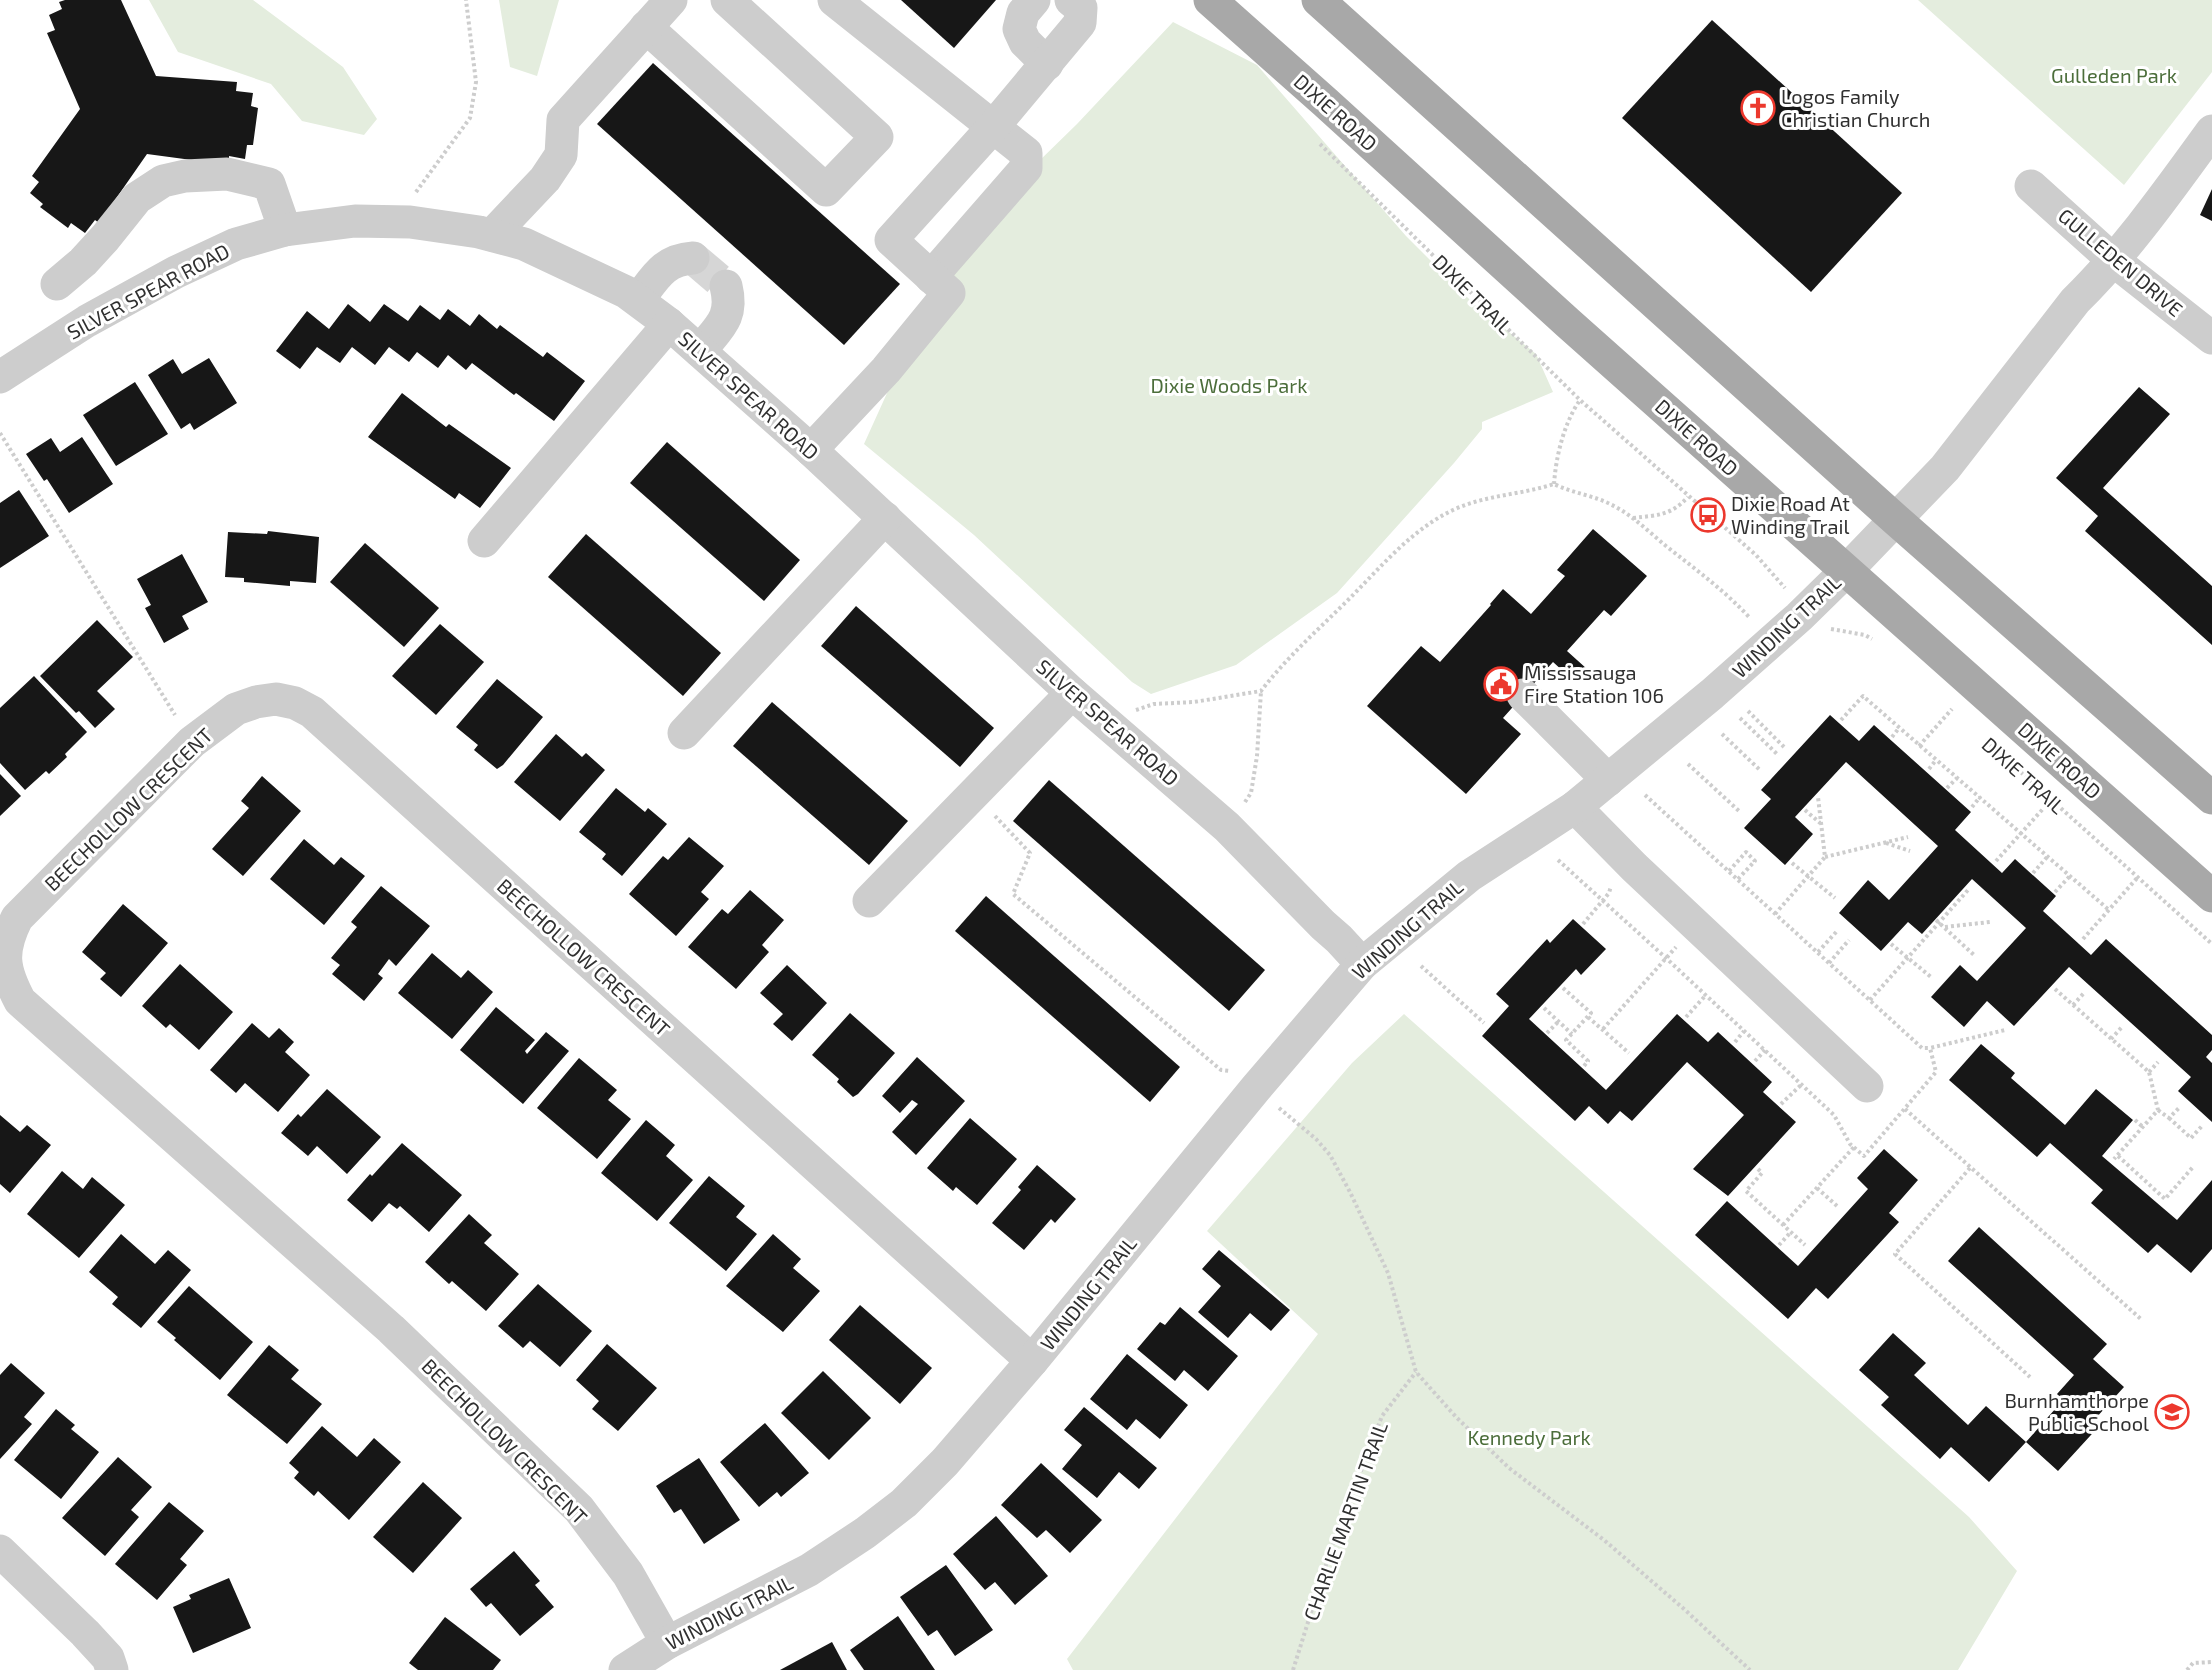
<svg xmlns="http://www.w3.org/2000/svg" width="2212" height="1670" font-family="'Exo 2',sans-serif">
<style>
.green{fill:#e4edde}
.building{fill:#171717}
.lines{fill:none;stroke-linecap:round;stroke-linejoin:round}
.minor-tunnel{stroke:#d6d6d6;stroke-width:33;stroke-dasharray:33 16;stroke-linecap:butt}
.path{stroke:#cdcdcd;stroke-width:4;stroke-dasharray:3 3;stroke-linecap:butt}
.minor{stroke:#cdcdcd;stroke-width:33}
.major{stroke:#a8a8a8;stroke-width:33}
.labels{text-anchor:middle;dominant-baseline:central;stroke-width:6;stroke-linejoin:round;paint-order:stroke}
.park-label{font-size:20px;fill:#4c6e3b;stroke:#fff}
.poi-label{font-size:20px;fill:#303030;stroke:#fff;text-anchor:start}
.street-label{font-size:20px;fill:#303030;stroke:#fff}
</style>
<rect width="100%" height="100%" fill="#fff"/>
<g class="green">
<path d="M149 0H253L343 67 377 119 364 135 302 121 271 84 178 52Z"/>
<path d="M499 0H559L537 76 510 67Z"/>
<path d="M1918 0H2212V72L2124 185Z"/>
<path d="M1173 22 1257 65 1406 236 1472 302 1536 354 1553 392 1482 422V429L1454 463 1337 593 1236 665 1151 694 1132 682 974 535 864 444 955 243 1077 124Z"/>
<path d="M1404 1014 1969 1517 2017 1571 1958 1670H1073L1067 1659 1318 1334 1207 1231 1352 1063Z"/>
</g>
<g class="building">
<path d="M65 0H121L156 76 237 82 236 91 253 93 251 106 258 108 253 145H247L245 159 229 156V165L147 154 99 223 95 220 85 233 71 223 68 228 40 207 43 204 30 193 39 182 32 176 80 109 47 33 55 30 49 15 62 9 59 2Z"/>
<path d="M901 0H996L954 48Z"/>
<path d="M1712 20 1902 193 1811 292 1622 118Z"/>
<path d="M653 63 900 284 844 345 597 124Z"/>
<path d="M2212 189V221L2200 215Z"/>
<path d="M348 304 370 322 384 304 408 321 420 305 440 320 448 309 470 326 479 314 497 329 500 325 543 357 547 352 585 381 554 421 516 393 514 395 472 363 466 370 448 355 438 368 417 352 409 362 389 347 375 365 352 347 340 363 317 347 300 369 276 351 307 311 329 329Z"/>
<path d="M209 358 237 403 194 430 190 423 181 429 148 375 173 359 182 374Z"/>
<path d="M135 382 168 434 116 466 83 415Z"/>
<path d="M2139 387 2170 414 2103 488 2212 586V645L2085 531 2098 516 2056 478Z"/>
<path d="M402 393 446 427 449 424 511 468 480 508 459 493 455 499 368 437Z"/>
<path d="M82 437 113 484 69 513 47 479 44 481 26 454 51 438 60 452Z"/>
<path d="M667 442 800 560 764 601 630 483Z"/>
<path d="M19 490 49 536 0 568V503Z"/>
<path d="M1593 529 1647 576 1611 616 1604 610 1567 651 1587 669 1575 682 1553 662 1503 718 1521 734 1466 794 1367 706 1421 646 1440 662 1491 605 1490 604 1503 589 1531 614 1565 576 1557 570Z"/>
<path d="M268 531 319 537 316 583 290 581V586L244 582V578L225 577 228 532 267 534Z"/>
<path d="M586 534 721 653 683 696 548 577Z"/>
<path d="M365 543 439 608 404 647 330 582Z"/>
<path d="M182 554 208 602 182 616 189 629 164 643 145 608 151 605 137 579Z"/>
<path d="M856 606 994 728 960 767 821 646Z"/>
<path d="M97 620 133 657 97 691 115 709 95 728 79 711 76 713 40 676Z"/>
<path d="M440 624 484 662 436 715 392 676Z"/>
<path d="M34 676 87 732 65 754 67 757 49 774 46 771 25 790 0 763V708Z"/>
<path d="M497 679 543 717 503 765 497 769 474 750 478 745 456 727Z"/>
<path d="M772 702 908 821 869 865 733 746Z"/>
<path d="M1830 715 1859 741 1874 725 1971 812 1955 830 2002 873 2015 859 2056 896 2043 911 2091 955 2106 939 2212 1035V1050L2206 1057 2212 1063V1122L2178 1091 2191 1077 2069 967 2014 1026 1987 1001 1964 1027 1931 997 1960 965 1977 981 2026 928 1972 879 1922 934 1908 922 1881 951 1839 913 1868 880 1889 900 1938 846 1846 762 1795 817 1813 834 1785 865 1744 828 1771 799 1761 790Z"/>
<path d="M556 734 582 757 586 753 605 770 560 821 514 782Z"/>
<path d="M0 774 21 796 0 816Z"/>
<path d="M262 776 301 811 243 876 212 849 249 808 241 801Z"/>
<path d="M1049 780 1265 970 1229 1011 1013 821Z"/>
<path d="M616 788 645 812 648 808 667 824 622 876 602 859 606 854 579 832Z"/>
<path d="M689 837 724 866 701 892 709 899 676 936 629 894 663 856 668 860Z"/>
<path d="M304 839 334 865 341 857 365 876 324 925 270 879Z"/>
<path d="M381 886 430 926 396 966 389 959 378 974 383 978 364 1001 332 974 340 965 331 958 357 927 351 922Z"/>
<path d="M750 890 784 920 762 945 769 952 736 989 688 947 722 909 728 914Z"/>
<path d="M986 896 1180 1067 1150 1102 955 931Z"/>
<path d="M123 904 168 943 121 997 100 979 106 973 82 952Z"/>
<path d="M1573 919 1606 949 1581 975 1576 969 1529 1019 1606 1090 1677 1014 1708 1042 1718 1032 1772 1082 1763 1092 1796 1122 1728 1196 1693 1169 1744 1115 1687 1062 1632 1121 1620 1111 1608 1124 1589 1106 1575 1121 1482 1036 1509 1006 1496 994 1547 939 1550 943Z"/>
<path d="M432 953 461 978 468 970 493 992 452 1039 398 993Z"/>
<path d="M180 964 233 1012 199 1050 170 1024 166 1028 142 1006Z"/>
<path d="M787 965 827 1003 792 1041 773 1024 783 1014 760 993Z"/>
<path d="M496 1007 535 1040 525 1051 527 1054 546 1032 569 1051 523 1104 460 1050Z"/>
<path d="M850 1013 895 1053 858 1094 853 1097 837 1082 839 1079 812 1055Z"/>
<path d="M252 1023 269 1038 279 1028 294 1042 285 1052 310 1075 278 1112 245 1083 236 1093 210 1070Z"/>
<path d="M1981 1044 2015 1073 2011 1078 2065 1125 2096 1089 2133 1120 2102 1156 2177 1220 2212 1180V1249L2191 1273 2157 1244 2148 1253 2091 1203 2103 1190 2050 1143 2037 1157 1949 1080Z"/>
<path d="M917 1057 965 1101 916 1155 892 1132 918 1104 912 1100 900 1113 882 1096Z"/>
<path d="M579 1058 617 1090 608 1100 631 1119 597 1159 537 1108Z"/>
<path d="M327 1089 381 1137 347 1174 317 1146 308 1156 281 1133 298 1114 301 1117Z"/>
<path d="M0 1115 20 1132 27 1125 51 1145 10 1193 0 1184Z"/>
<path d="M970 1118 1017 1159 977 1205 956 1187 953 1191 927 1168Z"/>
<path d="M646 1120 675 1145 666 1156 693 1180 657 1221 601 1173Z"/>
<path d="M402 1143 462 1195 429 1232 400 1206 397 1209 389 1203 372 1222 347 1200 370 1174 372 1176Z"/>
<path d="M1884 1149 1918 1180 1889 1213 1899 1222 1828 1299 1816 1288 1788 1319 1695 1235 1727 1201 1798 1266 1868 1189 1857 1178Z"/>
<path d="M1037 1165 1076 1199 1055 1223 1051 1219 1024 1250 992 1223 1021 1190 1018 1187Z"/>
<path d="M62 1171 83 1189 92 1177 125 1205 79 1258 27 1214Z"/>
<path d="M709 1176 745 1206 736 1217 757 1234 726 1271 669 1223Z"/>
<path d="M469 1214 492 1235 484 1243 519 1274 486 1311 452 1281 449 1284 425 1262Z"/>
<path d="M1979 1227 2107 1344 2093 1359 2124 1387 2095 1419 2101 1424 2058 1471 2026 1442 1989 1482 1951 1447 1940 1459 1881 1405 1889 1397 1859 1370 1893 1333 1926 1363 1914 1375 1968 1425 1986 1406 2026 1442 2063 1400 2057 1394 2074 1375 1948 1261Z"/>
<path d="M121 1234 155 1264 168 1250 191 1270 141 1328 112 1304 118 1297 89 1272Z"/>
<path d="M773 1234 801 1259 793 1268 820 1291 783 1332 726 1286Z"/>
<path d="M1219 1250 1290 1310 1271 1331 1250 1313 1228 1338 1198 1312 1221 1286 1202 1269Z"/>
<path d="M538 1284 592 1331 560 1367 530 1341 523 1348 498 1326Z"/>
<path d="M189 1286 253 1342 220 1380 174 1340 176 1338 157 1322Z"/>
<path d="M860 1305 932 1368 900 1404 829 1340Z"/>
<path d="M1180 1307 1238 1356 1208 1391 1184 1370 1175 1381 1137 1349 1160 1322 1165 1325Z"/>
<path d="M607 1344 657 1388 618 1431 592 1409 599 1401 576 1380Z"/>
<path d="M269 1345 299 1370 291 1379 322 1404 287 1444 227 1395Z"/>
<path d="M1127 1354 1188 1405 1160 1439 1136 1419 1127 1430 1090 1399Z"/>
<path d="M11 1363 45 1393 24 1417 32 1424 0 1459V1375Z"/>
<path d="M823 1371 871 1418 829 1460 781 1413Z"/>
<path d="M1084 1407 1157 1468 1139 1489 1119 1472 1097 1498 1062 1469 1082 1445 1064 1430Z"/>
<path d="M56 1409 75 1425 71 1429 99 1452 61 1499 14 1460Z"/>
<path d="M765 1423 809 1473 781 1497 777 1492 759 1507 720 1462Z"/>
<path d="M322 1426 357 1457 374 1438 401 1462 349 1520 318 1491 314 1496 294 1478 299 1472 289 1463Z"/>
<path d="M118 1457 152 1487 131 1510 139 1517 105 1556 62 1518Z"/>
<path d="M699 1458 740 1520 704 1544 681 1509 674 1513 656 1486Z"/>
<path d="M1041 1463 1102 1520 1070 1553 1046 1530 1037 1538 1001 1505Z"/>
<path d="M423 1482 462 1518 413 1573 373 1537Z"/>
<path d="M169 1502 204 1531 180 1559 187 1565 157 1600 115 1564Z"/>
<path d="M996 1516 1048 1576 1015 1605 995 1582 985 1590 953 1554Z"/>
<path d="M514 1551 540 1581 535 1585 554 1607 520 1636 491 1603 486 1607 470 1589Z"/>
<path d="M946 1565 993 1630 955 1656 937 1630 928 1636 900 1597Z"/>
<path d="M229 1578 251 1628 193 1653 173 1607 191 1599 189 1595Z"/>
<path d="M898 1616 935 1670H864L850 1650Z"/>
<path d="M445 1617 501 1660 493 1670H418L409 1663Z"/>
<path d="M832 1642 847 1670H780Z"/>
</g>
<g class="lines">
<path class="minor-tunnel" d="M693 258 726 286"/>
<g class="path">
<path d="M1320 144 1580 400 1756 555 1785 588"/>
<path d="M416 192 470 118 476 82 466 0"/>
<path d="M0 433 175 715"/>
<path d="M1554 484C1556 456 1564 423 1580 400"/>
<path d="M1633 518C1658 515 1670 516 1688 497"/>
<path d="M1831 629 1865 635 1872 639"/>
<path d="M1136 710 1154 704 1194 702 1261 691C1287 657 1319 629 1349 599 1381 567 1411 530 1453 510 1485 495 1520 495 1554 484 1572 493 1592 495 1610 504 1631 514 1648 531 1666 546 1695 569 1724 590 1750 618"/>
<path d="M1748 711 1784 747"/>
<path d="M1740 718 1777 754"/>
<path d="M1841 720 1863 696 2109 910"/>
<path d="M1722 734 1761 771"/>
<path d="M1892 737 1899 728"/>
<path d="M1985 740 2212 944"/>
<path d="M1919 746 1952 709"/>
<path d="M1688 764 1739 811"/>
<path d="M1929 769 1936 760"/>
<path d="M1947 788 1957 778"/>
<path d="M1645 795 1922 1048H1930"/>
<path d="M1245 802 1251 793 1257 756 1261 691"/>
<path d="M1972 807 1980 797"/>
<path d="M1805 810 1820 823"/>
<path d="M995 816 1030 853 1013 894 1221 1070 1230 1071"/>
<path d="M1886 843 1910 851"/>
<path d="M1825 857 1908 837"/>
<path d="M1558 860 1666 958 1834 1115 1850 1144 1864 1156 1936 1072 1930 1048 2005 1030"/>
<path d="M1996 861 2051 800"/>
<path d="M1792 863 1835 898"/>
<path d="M1729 871 1746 852 1755 861 1738 879"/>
<path d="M2033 873 2048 856"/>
<path d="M2055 892 2070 876"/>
<path d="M1775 914 1825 857 1818 797"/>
<path d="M1936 920 1974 955"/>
<path d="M1583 924 1609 893 1611 886"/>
<path d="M1945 927 1990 922"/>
<path d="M2083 939 2138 877"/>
<path d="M1891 944 1931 977"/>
<path d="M1818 952 1838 930"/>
<path d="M1829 963 1849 940"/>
<path d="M1421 966 1484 1023"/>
<path d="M1563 988 1591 1013 1566 1040 1588 1061 1584 1066"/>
<path d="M2055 989 2149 1072 2158 1110 2114 1159"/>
<path d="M1870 1000 1968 890"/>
<path d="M2073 1005 2084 993"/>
<path d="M1544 1008 1572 1034"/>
<path d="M1588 1017 1629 1053"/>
<path d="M1686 1017 1706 995"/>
<path d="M1603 1029 1676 947"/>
<path d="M1547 1033 1558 1022"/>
<path d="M2111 1039 2122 1027"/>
<path d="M1735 1042 1744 1031"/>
<path d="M1755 1061 1765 1050"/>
<path d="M2149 1072 2158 1062"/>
<path d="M1781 1104 1802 1084"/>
<path d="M1279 1108 1316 1139 1330 1155 1350 1192 1388 1273 1416 1372 1456 1417 1509 1468 1604 1540 1684 1609 1750 1670"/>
<path d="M1905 1109 2141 1319"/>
<path d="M2158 1110 2169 1118 2179 1108"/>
<path d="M2169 1118 2191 1138 2202 1126"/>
<path d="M2135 1120 2143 1127"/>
<path d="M2118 1156 2165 1199 2193 1167"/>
<path d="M1970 1168 1895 1254 2030 1377"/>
<path d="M1758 1169 1762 1173 1746 1191 1805 1245"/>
<path d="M1817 1188 1837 1206"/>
<path d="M1783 1225 1854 1147"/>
<path d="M1779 1245 1791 1232"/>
<path d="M1293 1670 1330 1552 1382 1416 1416 1372"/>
<path d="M2187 1670 2193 1663 2212 1662"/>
</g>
<g class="minor">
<path d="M834 0 1026 153V168L931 277"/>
<path d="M1034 0 1023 13 1019 29 1025 42 1047 64"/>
<path d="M646 27 826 190 877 137 727 0"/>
<path d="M2031 186 2113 260 2212 338"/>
<path d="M492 235 545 179 561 155 563 120 671 0"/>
<path d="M57 284 83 262 105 238 137 198 163 181 185 176 227 174 269 184 285 230"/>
<path d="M638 300C655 278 663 260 693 258"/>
<path d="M700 351C719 327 734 318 726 286"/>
<path d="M0 377 87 321 176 272 236 244 285 230 355 221 410 222 479 232 524 244 626 292 669 324 811 450 1072 693 1227 827 1323 925 1339 939 1362 964"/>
<path d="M811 450 886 370 949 293 891 240 993 127 1080 23 1081 8 1071 0"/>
<path d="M484 541 669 324"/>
<path d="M1523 695 1608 780"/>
<path d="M684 733 885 518"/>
<path d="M1575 807 1634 867 1867 1086"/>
<path d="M869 901 1072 693"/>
<path d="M0 1551 85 1633 108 1658 112 1670"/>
<path d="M667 1643 628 1574 579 1509 391 1329 20 1001C3 969 0 952 17 918L192 742 236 709 256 702 276 699 295 703 312 712 1032 1361"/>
<path d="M625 1670 667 1643 809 1570 865 1533 904 1503 945 1462 1032 1361 1256 1088 1362 964 1469 876 1575 807 1712 694 1799 617 1847 570 1945 468 2075 301C2127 250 2169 190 2212 131"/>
</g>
<g class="major">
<path d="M1210 0 1325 102 1568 323 2212 896"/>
<path d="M1318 0 1895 519 2212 798"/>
</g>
</g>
<defs>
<symbol id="church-ring" viewBox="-11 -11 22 22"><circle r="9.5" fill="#fff" stroke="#ec382d" stroke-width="1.5"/><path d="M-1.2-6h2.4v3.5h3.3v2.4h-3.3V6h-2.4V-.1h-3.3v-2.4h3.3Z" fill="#ec382d"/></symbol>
<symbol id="bus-ring" viewBox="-11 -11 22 22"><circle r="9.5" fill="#fff" stroke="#ec382d" stroke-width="1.5"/><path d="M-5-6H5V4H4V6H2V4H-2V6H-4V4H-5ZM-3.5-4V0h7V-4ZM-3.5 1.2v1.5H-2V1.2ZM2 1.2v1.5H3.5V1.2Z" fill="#ec382d"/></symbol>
<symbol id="civic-ring" viewBox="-11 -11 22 22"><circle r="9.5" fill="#fff" stroke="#ec382d" stroke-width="1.5"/><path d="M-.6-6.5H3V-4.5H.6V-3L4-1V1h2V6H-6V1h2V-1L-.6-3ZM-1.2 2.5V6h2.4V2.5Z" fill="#ec382d"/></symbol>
<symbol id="school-ring" viewBox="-11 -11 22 22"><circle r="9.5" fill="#fff" stroke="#ec382d" stroke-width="1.5"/><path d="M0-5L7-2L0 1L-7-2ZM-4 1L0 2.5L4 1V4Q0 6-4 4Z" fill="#ec382d"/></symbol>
</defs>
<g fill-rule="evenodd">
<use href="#church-ring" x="1739" y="89" width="38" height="38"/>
<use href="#bus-ring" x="1689" y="496" width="38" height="38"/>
<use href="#civic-ring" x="1482" y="665" width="38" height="38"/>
<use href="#school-ring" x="2153" y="1393" width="38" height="38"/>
</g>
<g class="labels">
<g class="park-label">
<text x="2114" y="75">Gulleden Park</text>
<text x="1229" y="385">Dixie Woods Park</text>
<text x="1529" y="1437">Kennedy Park</text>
</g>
<g class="poi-label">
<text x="1781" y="96">Logos Family<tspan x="1781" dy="23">Christian Church</tspan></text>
<text x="1731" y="503">Dixie Road At<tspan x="1731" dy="23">Winding Trail</tspan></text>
<text x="1524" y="672">Mississauga<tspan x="1524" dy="23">Fire Station 106</tspan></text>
<text x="2149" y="1400" text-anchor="end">Burnhamthorpe<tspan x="2149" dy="23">Public School</tspan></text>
</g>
<g class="street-label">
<text transform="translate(1336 112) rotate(42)">DIXIE ROAD</text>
<text transform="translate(2121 262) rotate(40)">GULLEDEN DRIVE</text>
<text transform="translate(148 291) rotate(-28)">SILVER SPEAR ROAD</text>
<text transform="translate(1473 294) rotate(45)">DIXIE TRAIL</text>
<text transform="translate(749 395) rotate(42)">SILVER SPEAR ROAD</text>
<text transform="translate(1697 437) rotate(42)">DIXIE ROAD</text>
<text transform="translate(1786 626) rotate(-43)">WINDING TRAIL</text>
<text transform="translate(1108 722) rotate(41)">SILVER SPEAR ROAD</text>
<text transform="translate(2060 760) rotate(42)">DIXIE ROAD</text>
<text transform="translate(2024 775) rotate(42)">DIXIE TRAIL</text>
<text transform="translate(128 809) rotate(-44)">BEECHOLLOW CRESCENT</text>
<text transform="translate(1407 929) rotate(-41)">WINDING TRAIL</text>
<text transform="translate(584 957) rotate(42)">BEECHOLLOW CRESCENT</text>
<text transform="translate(1088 1293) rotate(-51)">WINDING TRAIL</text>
<text transform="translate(505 1441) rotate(45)">BEECHOLLOW CRESCENT</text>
<text transform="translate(1345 1521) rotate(-70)">CHARLIE MARTIN TRAIL</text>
<text transform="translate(729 1612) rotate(-27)">WINDING TRAIL</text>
</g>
</g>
</svg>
